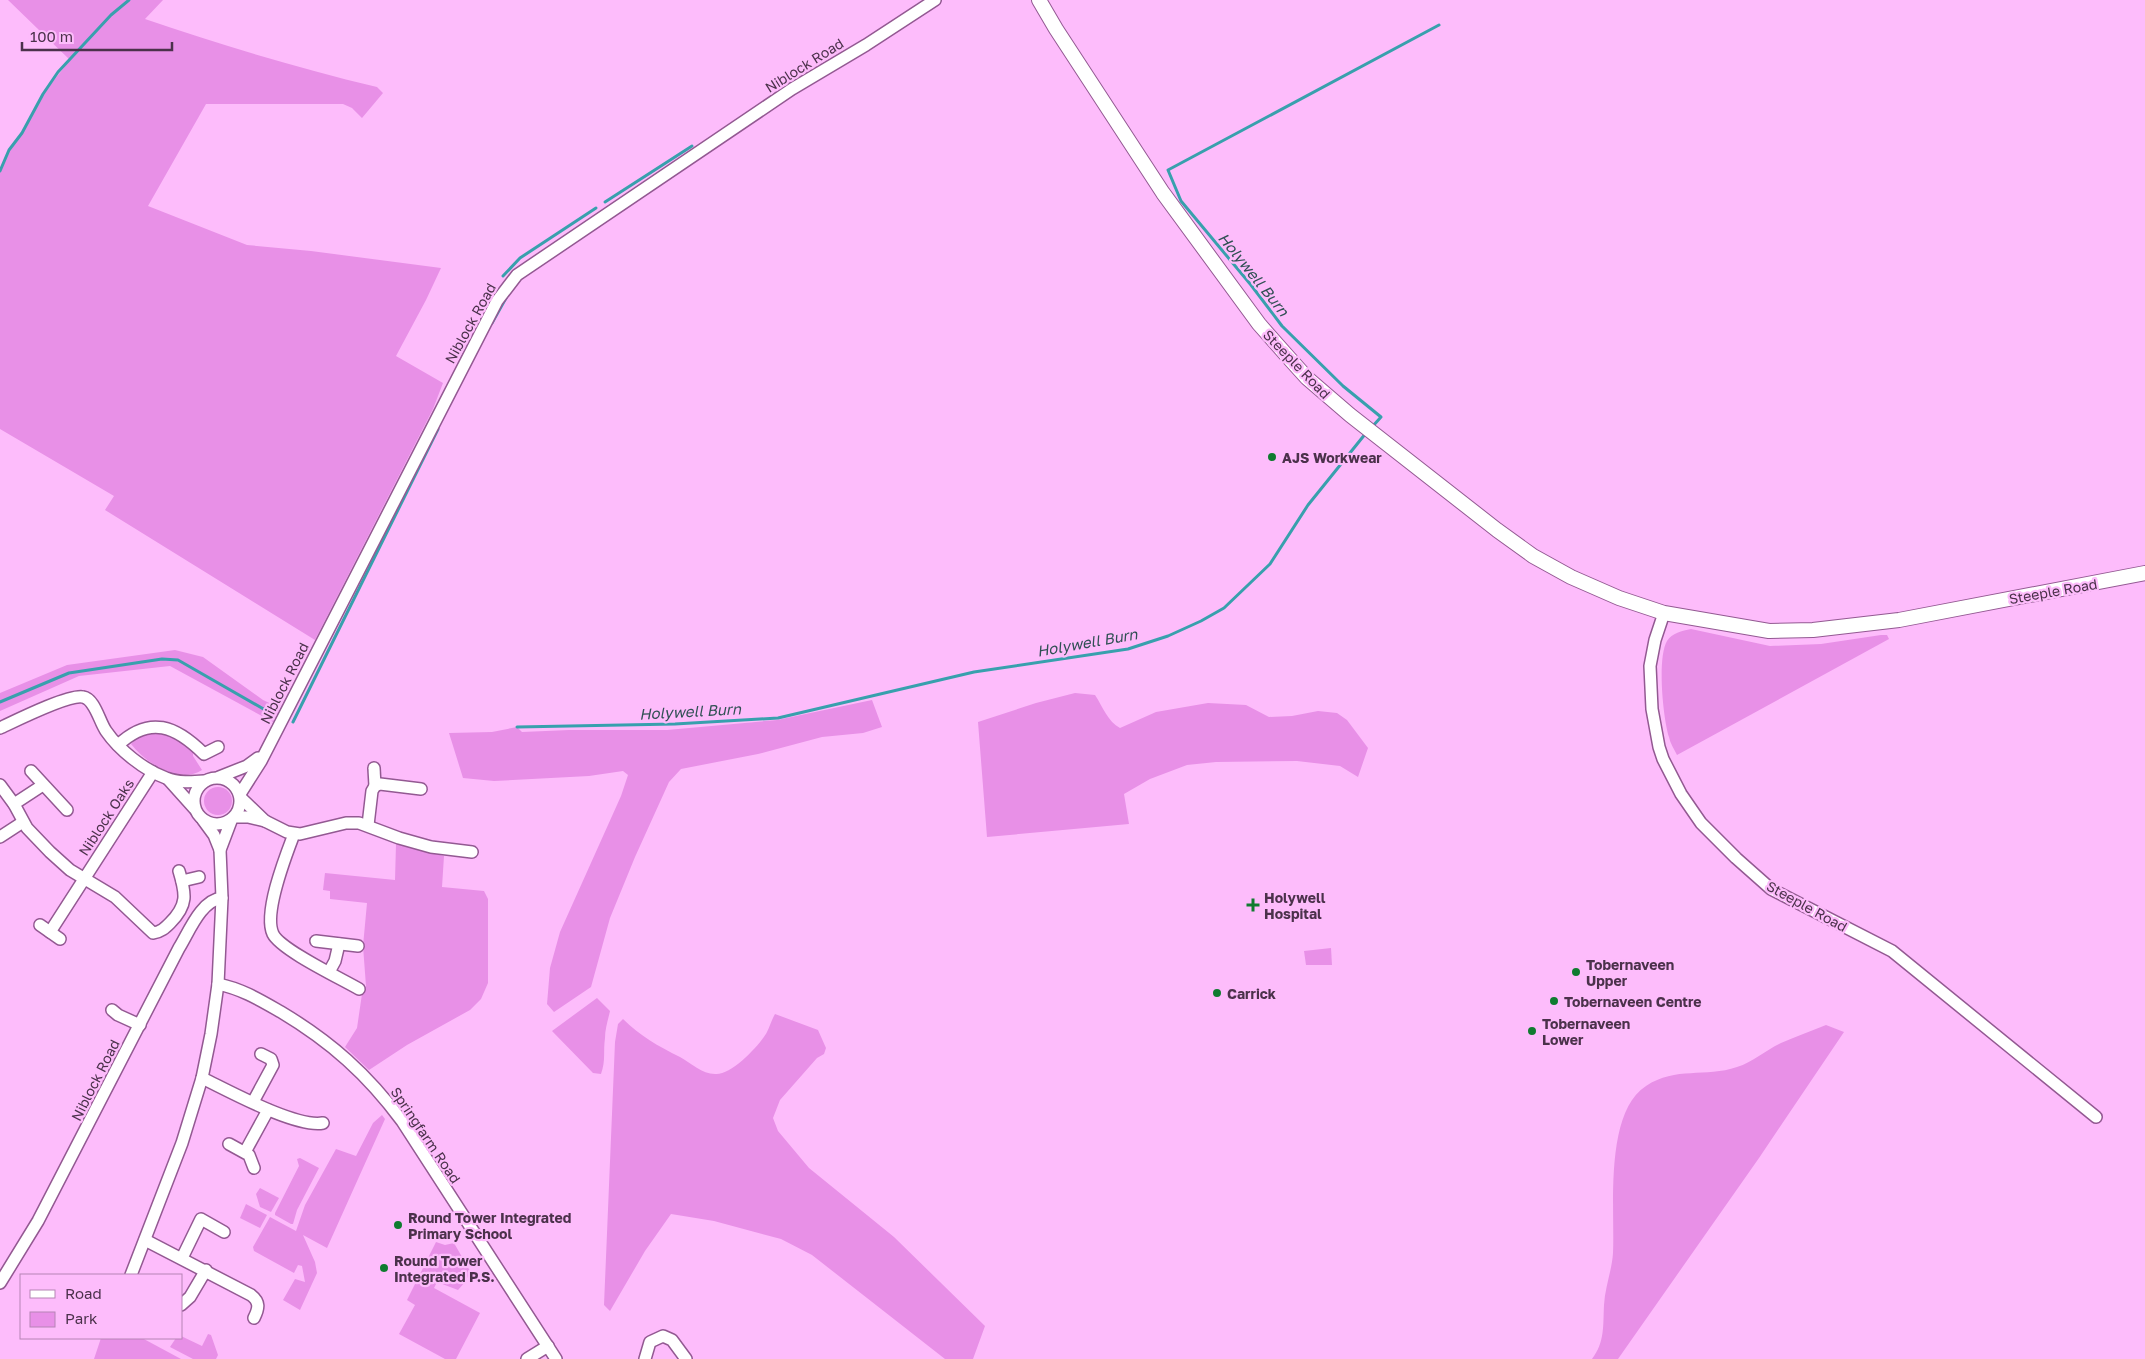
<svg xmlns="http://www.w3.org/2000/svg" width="2145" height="1359" font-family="'Golos Text',sans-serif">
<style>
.green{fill:#e890e7}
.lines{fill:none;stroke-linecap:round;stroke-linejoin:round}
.stream{stroke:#38a0ad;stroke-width:3}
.minor-casing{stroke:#935992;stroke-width:14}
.tertiary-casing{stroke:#935992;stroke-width:16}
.minor{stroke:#fff;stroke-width:11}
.tertiary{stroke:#fff;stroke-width:14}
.poi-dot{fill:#0f7b2f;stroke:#fdbcfb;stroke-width:2}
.labels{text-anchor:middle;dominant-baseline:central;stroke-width:4.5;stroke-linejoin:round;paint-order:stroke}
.street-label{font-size:14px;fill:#4b314b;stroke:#fdbcfb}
.poi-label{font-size:14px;font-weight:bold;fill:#4b314b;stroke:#fdbcfb;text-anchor:start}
.water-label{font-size:15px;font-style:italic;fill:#305054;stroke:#fdbcfb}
</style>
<rect width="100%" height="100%" fill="#fdbcfb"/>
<g class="green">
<path d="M8 0H163L145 19C221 45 298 68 377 87L383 93 362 118 352 108 343 104H206L148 206 247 245 311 251 441 268 426 300 396 356 443 383 433 409 315 640 105 510 114 496 0 429V170L9 150 22 133 43 94 70 60Z"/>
<path d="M1691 629 1770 646 1821 644 1881 635H1887L1889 639 1677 755C1674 749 1670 743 1669 737 1663 718 1657 658 1667 641 1672 633 1682 631 1691 629Z"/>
<path d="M175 650 203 657 263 700 280 708 273 722 170 666 79 676 0 711V693L67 665Z"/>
<path d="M1075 693 1095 695C1103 707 1108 722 1120 728L1156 712 1208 703 1246 705 1269 717 1292 716 1318 711 1337 713 1347 720 1368 748 1358 777 1340 766 1297 761 1216 762 1187 765 1150 779 1124 794 1129 824 987 837 978 722 1036 703Z"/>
<path d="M872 700 882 727 863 733 822 737 758 754 681 769 669 782 635 857 610 918 591 987 554 1012 547 1004 550 968 560 932 621 796 628 775 623 771 589 776 494 781 463 778 449 733 492 732 517 727 522 732 569 730H667L777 720Z"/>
<path d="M149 733C170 734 176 738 193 750V756L202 770C179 785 146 763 131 744L139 736Z"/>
<circle cx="218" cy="801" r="14"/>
<path d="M396 844 444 856 442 887 484 891 488 899V983L481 999 470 1010 407 1045 369 1070 345 1047 357 1028 362 994 366 986 363 946 367 903 330 899V891L323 890 325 873 395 880Z"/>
<path d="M1331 948 1332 965H1306L1304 951Z"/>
<path d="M597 998 610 1011C608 1020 605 1029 605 1038 603 1052 606 1060 601 1074L593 1073 552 1031Z"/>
<path d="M775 1014 818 1030 826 1048 824 1054 817 1058 780 1100 773 1118 778 1131 809 1168 894 1237 985 1326 973 1359H945L812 1255 781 1239 714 1221 671 1214 645 1251 610 1311 604 1305 615 1042 618 1024 623 1019C640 1036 658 1046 680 1057 691 1063 702 1074 715 1074 731 1076 760 1045 767 1032 770 1026 772 1019 775 1014Z"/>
<path d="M1826 1025 1844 1032 1759 1158 1618 1359H1592C1605 1342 1603 1325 1604 1305 1605 1287 1612 1270 1613 1253 1615 1210 1604 1113 1646 1086 1676 1066 1705 1078 1737 1067 1753 1062 1766 1050 1781 1043 1795 1037 1811 1031 1826 1025Z"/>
<path d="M382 1115 385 1119 327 1248 303 1235 315 1262 317 1273 300 1310 283 1300 295 1279 305 1282 302 1266 298 1265 294 1273 254 1251 253 1247 270 1217 296 1231 305 1205 336 1149 356 1156 373 1123Z"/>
<path d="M300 1158 319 1168 297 1210 293 1224H291L275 1215V1213L299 1166 297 1159Z"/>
<path d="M260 1188 279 1198 271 1212 260 1207 256 1194Z"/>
<path d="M246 1204 267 1215 260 1228 240 1218Z"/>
<path d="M436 1242 445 1245 454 1243 470 1271 466 1281 458 1290 437 1282 434 1288 480 1313 456 1359H445L399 1334 415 1305 407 1300Z"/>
<path d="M208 1334 211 1335 218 1355 216 1359H193L170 1347 176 1338H181V1336L202 1346Z"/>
<path d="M101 1338H142L181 1359H94Z"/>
</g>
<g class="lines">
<g class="stream">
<path d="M0 171 9 150 22 133 43 94 58 72 111 15 129 0"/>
<path d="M605 202 692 146"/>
<path d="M503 276 520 258 596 208"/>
<path d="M492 323 506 298"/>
<path d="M1372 427 1381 417 1343 386 1282 326 1251 285 1181 201 1168 170 1439 25"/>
<path d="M0 702 69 673 162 659 178 660 274 715"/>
<path d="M293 722 438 429"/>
<path d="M517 727 675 724 778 718 974 672 1128 649 1168 636 1201 621 1224 608 1270 564 1308 505 1366 433"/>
</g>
<defs>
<g id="minor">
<path d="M1664 613 1655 640 1650 666 1652 709 1659 747 1663 759 1681 794 1701 823 1736 858 1771 889 1892 951 2096 1117"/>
<path d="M0 728C15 721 69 694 83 697 95 699 99 721 106 731 119 750 144 770 166 778 178 783 192 782 204 781"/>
<path d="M118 745C150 715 176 726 204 754L218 747"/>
<path d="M374 768 375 786"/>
<path d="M31 771 67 810"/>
<path d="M219 777 247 766 258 758"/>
<circle cx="217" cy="801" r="23"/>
<path d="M168 779 194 808"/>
<path d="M0 785 14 804 27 828 50 852 70 870 115 897 153 933C161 932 165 928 170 923 188 905 186 894 179 871"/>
<path d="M240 794 261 761 497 301 517 275 792 89 866 45 935 0"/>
<path d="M240 797 265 821"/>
<path d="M14 804 43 785"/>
<path d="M235 817H248L265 821 287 832 300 834 346 823H359L399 838 431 847 472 852"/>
<path d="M203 820 214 835 220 850"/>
<path d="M368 825 372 791 375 786 380 784 421 789"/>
<path d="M294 834C286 855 263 913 273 934 281 950 340 978 359 989"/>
<path d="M0 837 23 822"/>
<path d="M182 881 199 877"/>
<path d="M40 925 60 939"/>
<path d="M50 932 153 772"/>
<path d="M316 941 358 946"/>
<path d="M329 972 335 961 339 944"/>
<path d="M218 984C242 989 260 1000 281 1012 331 1042 367 1074 402 1121L556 1359"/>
<path d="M112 1010 118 1015 140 1025"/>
<path d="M202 1078C229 1091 296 1128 323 1123"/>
<path d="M253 1102 273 1065 271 1059 261 1054"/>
<path d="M229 1144 249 1155 254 1168"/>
<path d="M245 1152 268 1110"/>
<path d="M145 1240 251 1295C260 1302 259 1308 254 1318"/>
<path d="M182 1258 201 1219 224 1232"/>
<path d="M131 1275 182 1143 202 1078 211 1034 218 984 222 898 220 850 231 821"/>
<path d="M0 1283 38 1221 179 948C189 932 201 900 222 898"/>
<path d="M181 1305 190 1297 206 1270"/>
<path d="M527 1359 548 1346"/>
<path d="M645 1359 650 1342 663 1336 672 1340 686 1359"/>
</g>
<path id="tertiary" d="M1039 0 1056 29 1163 193 1259 324 1289 358 1307 378 1350 415 1497 530 1533 556 1571 577 1619 598 1664 613 1769 631 1813 630 1899 620 2145 573"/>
</defs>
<use href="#minor" class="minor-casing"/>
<use href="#tertiary" class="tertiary-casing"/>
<use href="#minor" class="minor"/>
<use href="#tertiary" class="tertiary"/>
</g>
<g class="poi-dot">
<circle cx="1272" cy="457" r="5"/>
<path d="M1250.5 897.5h5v5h5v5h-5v5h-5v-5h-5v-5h5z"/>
<circle cx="1576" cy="972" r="5"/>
<circle cx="1217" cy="993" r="5"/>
<circle cx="1554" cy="1001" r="5"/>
<circle cx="1532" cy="1031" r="5"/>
<circle cx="398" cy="1225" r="5"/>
<circle cx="384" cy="1268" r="5"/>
</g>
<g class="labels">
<g class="street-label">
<text transform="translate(804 65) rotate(-32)">Niblock Road</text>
<text transform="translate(470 323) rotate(-61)">Niblock Road</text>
<text transform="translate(1297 364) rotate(46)">Steeple Road</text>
<text transform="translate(2053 591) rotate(-10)">Steeple Road</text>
<text transform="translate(284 683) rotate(-63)">Niblock Road</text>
<text transform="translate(106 817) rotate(-57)">Niblock Oaks</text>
<text transform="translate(1807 906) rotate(29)">Steeple Road</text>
<text transform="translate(95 1080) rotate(-63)">Niblock Road</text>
<text transform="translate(426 1135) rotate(56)">Springfarm Road</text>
</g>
<g class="poi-label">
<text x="1282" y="457">AJS Workwear</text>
<text x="1264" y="897">Holywell<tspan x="1264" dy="16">Hospital</tspan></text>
<text x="1586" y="964">Tobernaveen<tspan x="1586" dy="16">Upper</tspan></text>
<text x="1227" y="993">Carrick</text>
<text x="1564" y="1001">Tobernaveen Centre</text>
<text x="1542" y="1023">Tobernaveen<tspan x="1542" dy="16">Lower</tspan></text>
<text x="408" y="1217">Round Tower Integrated<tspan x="408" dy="16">Primary School</tspan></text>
<text x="394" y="1260">Round Tower<tspan x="394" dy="16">Integrated P.S.</tspan></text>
</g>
<g class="water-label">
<text transform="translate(1254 274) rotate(51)">Holywell Burn</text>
<text transform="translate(1087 642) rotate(-10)">Holywell Burn</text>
<text transform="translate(690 711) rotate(-3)">Holywell Burn</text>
</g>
</g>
<rect x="20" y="1274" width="162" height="65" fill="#fdbcfb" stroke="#b684b5"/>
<rect x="30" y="1290" width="25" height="8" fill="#ffffff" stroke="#b684b5"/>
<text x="65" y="1299" font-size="15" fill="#4b314b">Road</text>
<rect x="30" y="1312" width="25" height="15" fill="#e890e7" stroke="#b684b5"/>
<text x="65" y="1324" font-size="15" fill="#4b314b">Park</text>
<path d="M22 42v8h150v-8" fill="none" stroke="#4b314b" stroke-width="2.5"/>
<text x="30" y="42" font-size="15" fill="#4b314b" stroke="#fdbcfb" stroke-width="4" paint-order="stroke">100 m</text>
</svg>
